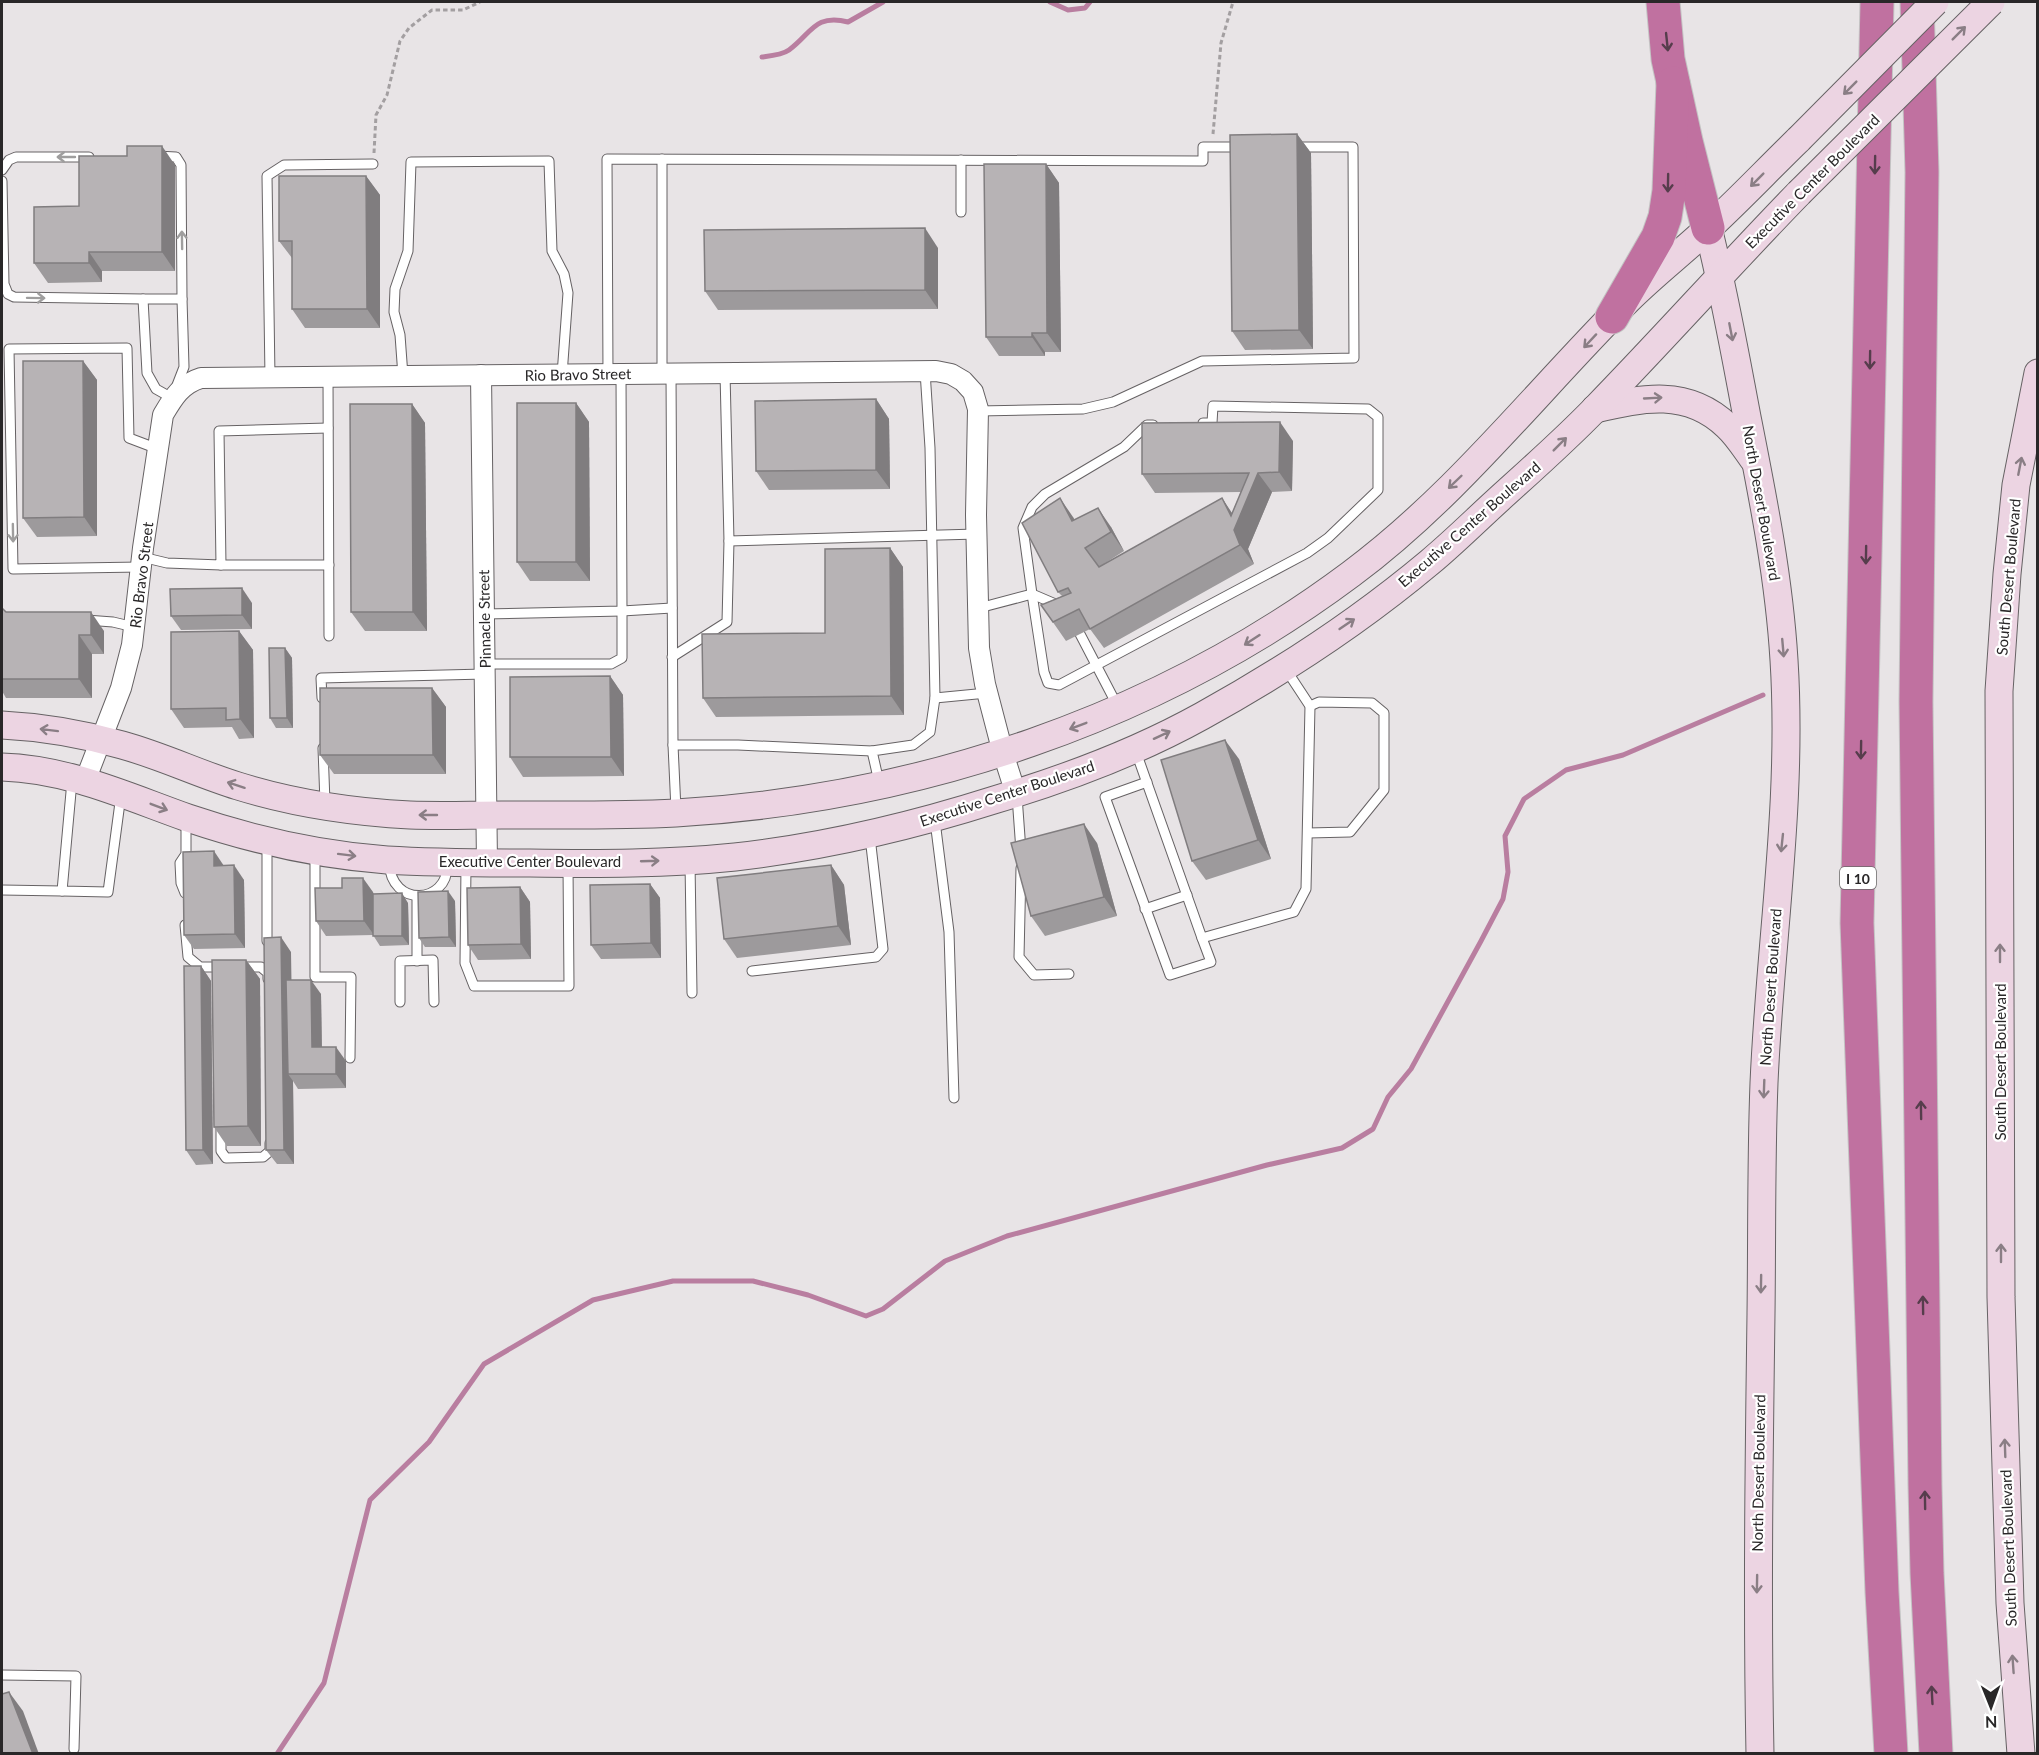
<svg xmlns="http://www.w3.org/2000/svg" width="2039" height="1755" font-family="Lato,sans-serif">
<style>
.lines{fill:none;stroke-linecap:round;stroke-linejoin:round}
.stream{stroke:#b97ea0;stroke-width:5}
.lane-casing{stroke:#666264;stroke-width:11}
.street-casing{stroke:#666264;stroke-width:22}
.secondary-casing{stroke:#666264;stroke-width:29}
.highway-casing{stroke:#c3c3c3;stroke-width:35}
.path{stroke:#a39fa1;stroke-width:3;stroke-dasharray:4.5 3;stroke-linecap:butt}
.lane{stroke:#fff;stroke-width:9}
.street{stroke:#fff;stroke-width:20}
.secondary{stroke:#ecd4e2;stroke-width:27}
.highway{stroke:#c071a0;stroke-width:33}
.secondary-bridge-casing{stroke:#666264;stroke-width:29;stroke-linecap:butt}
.secondary-bridge{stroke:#ecd4e2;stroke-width:27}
.wall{fill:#9d9a9c}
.shaded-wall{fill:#807d7f}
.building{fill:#b7b3b5;stroke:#807d7f;stroke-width:1.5}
.oneway{stroke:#8a7e85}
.oneway2{stroke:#563d4c}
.oneway3{stroke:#9f9e9e}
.labels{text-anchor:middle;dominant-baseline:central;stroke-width:4.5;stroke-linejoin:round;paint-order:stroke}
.shield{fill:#fff;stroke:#696868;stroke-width:1.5}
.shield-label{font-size:14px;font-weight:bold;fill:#292728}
.street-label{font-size:15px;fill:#292728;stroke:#fff}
</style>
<rect width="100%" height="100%" fill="#e8e4e6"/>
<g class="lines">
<g class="stream">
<path d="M1050 2 1068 10 1085 8 1090 2"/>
<path d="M762 57C770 56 782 55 789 50 811 34 815 13 848 22L883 2"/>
<path d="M277 1754 324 1683 370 1500 429 1442 484 1364 593 1300 673 1281H753L808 1295 866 1316 883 1309 945 1261 1007 1236 1267 1165 1342 1148 1373 1129 1388 1097 1411 1069 1481 941 1503 899 1508 872 1505 836 1524 799 1566 770 1623 755 1763 695"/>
</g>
<defs>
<g id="lane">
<path d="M157 156 176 157 181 165 182 299"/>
<path d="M961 160V212"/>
<path d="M2 170 9 160 16 157H89"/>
<path d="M2 181 4 284 8 294 14 297 143 299"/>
<path d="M143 299H182L184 367 172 398 156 389 147 373Z"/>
<path d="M925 371 930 448 935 698 987 693"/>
<path d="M662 373V159"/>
<path d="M671 373 673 745"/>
<path d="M725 373 729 541 977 534"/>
<path d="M608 374 607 159 1203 161V147H1240"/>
<path d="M403 376 400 335 394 312 395 289 408 251 411 162 549 161 552 251 564 274 568 293 562 375"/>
<path d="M270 377 267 176 284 165 373 164"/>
<path d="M328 377 329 636"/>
<path d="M978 411 1083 409 1113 402 1202 361 1354 358 1353 147H1296"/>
<path d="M142 557 167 563 221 565 219 431 328 428"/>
<path d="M221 565H329"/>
<path d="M141 567 13 569 9 349 127 348 129 438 158 449"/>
<path d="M1060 606 1032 594 1023 528 1032 507 1045 494 1124 447 1147 425H1153"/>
<path d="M979 608 1032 594 1044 672 1048 683 1059 685 1307 553 1328 538 1378 490V417L1368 409 1213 406 1212 423H1203"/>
<path d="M484 614 622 611 621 374"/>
<path d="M86 620 113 622 134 627"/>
<path d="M1080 634 1117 705"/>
<path d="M672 657 727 622 729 541"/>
<path d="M484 664H611L622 658V611L672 608"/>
<path d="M322 698 321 678 485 674"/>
<path d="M323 748 325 803"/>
<path d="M1136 752 1202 938 1294 912 1306 889 1310 706 1285 668"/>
<path d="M72 781 62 891 108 892 121 795"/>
<path d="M879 782 872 751 913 745 930 732 935 698"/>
<path d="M1147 782 1105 797 1170 975 1211 962 1202 938"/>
<path d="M1017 796 1021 851"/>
<path d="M676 810 673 745H738L872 751"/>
<path d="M186 819V854L180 863 181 883 185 893 188 887"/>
<path d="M935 821 949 932 954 1098"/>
<path d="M1308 833 1350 832 1384 790V713L1372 703 1319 702 1310 706"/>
<path d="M315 853V977H351L350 1058"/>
<path d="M389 862C391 909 448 903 447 866"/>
<path d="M690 862 692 993"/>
<path d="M466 865 465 963 474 986H569L568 866"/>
<path d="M1021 868 1019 957 1034 975 1069 974"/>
<path d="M2 890 62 891"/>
<path d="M417 897V961"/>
<path d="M1145 909 1187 895"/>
<path d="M185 925 188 957 200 967H223"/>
<path d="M267 941V844"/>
<path d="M239 967H261L268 973V979"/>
<path d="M752 971 876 957 883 949 870 837"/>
<path d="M400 1002V961L433 960 434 1002"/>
<path d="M221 1126V1151L226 1158 263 1157 270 1151V1143"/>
<path d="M2 1675 76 1676 74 1749"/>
</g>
<g id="street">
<path d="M481 375 487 863"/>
<path d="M85 781 121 688 132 645 143 548 163 415C173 398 181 384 201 378L936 371 951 374 963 381 973 392 978 409 976 515 979 648 985 684 1003 753 1016 794"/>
</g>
<g id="secondary">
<path d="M1708 228C1724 291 1735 354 1747 417 1763 498 1779 578 1784 660 1793 802 1770 942 1764 1083 1761 1160 1762 1237 1761 1314 1759 1461 1757 1607 1760 1754"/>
<path d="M1595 409C1643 398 1687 388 1727 426 1737 435 1745 448 1753 459"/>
<path d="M2 725C42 727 83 734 122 745 162 756 199 774 238 786 293 803 352 812 410 815 440 816 471 815 502 815 560 815 618 816 676 813 918 799 1157 719 1351 574 1456 496 1536 392 1628 300 1652 276 1679 255 1704 232 1737 202 1767 170 1799 139"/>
<path d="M2 767C68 769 126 796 188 818 253 840 319 855 387 860 435 863 483 863 530 863 598 864 667 864 735 857 823 847 909 827 994 800 1065 779 1137 752 1202 716 1280 673 1362 619 1430 562 1454 542 1476 520 1498 500 1531 470 1564 441 1595 409 1664 338 1730 264 1799 193"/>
<path d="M2021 1754 2010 1603 2001 1297 1999 691 2007 574 2016 485 2038 373"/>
</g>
<g id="highway">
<path d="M1663 2 1668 59 1686 141 1708 228"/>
<path d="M1877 2 1857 923 1882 1592 1891 1754"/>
<path d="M1917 2 1922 172 1916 702 1925 1485 1927 1573 1936 1754"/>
<path d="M1612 317 1658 237 1665 217 1669 191 1673 83"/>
</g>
</defs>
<use href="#lane" class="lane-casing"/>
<use href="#street" class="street-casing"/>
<use href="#secondary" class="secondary-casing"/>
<use href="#highway" class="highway-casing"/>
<g class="path">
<path d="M1213 134 1221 43 1233 2"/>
<path d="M374 153 376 115 387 95 400 41 409 28 432 10H463L480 2"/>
</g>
<use href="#lane" class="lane"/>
<use href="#street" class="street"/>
<use href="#secondary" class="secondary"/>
<use href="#highway" class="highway"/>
<defs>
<g id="secondary-bridge">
<path d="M1799 139 1935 2"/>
<path d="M1799 193 1991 2"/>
</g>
</defs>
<use href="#secondary-bridge" class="secondary-bridge-casing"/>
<use href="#secondary-bridge" class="secondary-bridge"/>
</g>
<g class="wall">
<path d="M1297 134 1311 153 1313 349 1245 350 1232 331Z"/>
<path d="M1046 164 1059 183 1061 352H1045V356H999L986 337Z"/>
<path d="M175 165V271H102V282L48 283 34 263 79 206Z"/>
<path d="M366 176 380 195V328H305L292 309V258L279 241Z"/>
<path d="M938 248V309L718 310 705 291Z"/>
<path d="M83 361 97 380V536L37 537 23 518Z"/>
<path d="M876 399 889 419 890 489 769 490 756 471Z"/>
<path d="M576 403 589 422 590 581H530L517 562Z"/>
<path d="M412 404 425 423 427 631H365L351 612Z"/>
<path d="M1293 441 1292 491 1272 492 1248 549 1254 564 1104 648 1090 629 1066 641 1041 605 1062 596 1058 592 1073 517 1074 519 1111 527 1124 551 1099 567 1222 498 1232 513 1241 492 1155 493 1142 474Z"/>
<path d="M890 548 903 567 904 715 716 717 703 698 825 633Z"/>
<path d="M252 603V629L181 630 171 616Z"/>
<path d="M2 608 6 612 104 631V654H92V698H6L2 691Z"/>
<path d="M239 631 253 650 254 738 239 739 232 727 184 728 171 709Z"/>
<path d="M285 648 292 658 293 728H276L270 718Z"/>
<path d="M610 676 623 695 624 776 523 777 510 757Z"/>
<path d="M432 688 446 707V774H334L320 755Z"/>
<path d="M1239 759 1271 859 1206 880 1192 861Z"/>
<path d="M1097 843 1117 916 1045 936 1031 916Z"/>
<path d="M831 865 844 885 851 945 737 958 724 939Z"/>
<path d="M224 866 244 880 245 948 194 949 184 935Z"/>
<path d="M650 884 660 898 661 958 601 959 591 945Z"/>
<path d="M520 887 530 902 531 959 478 960 468 945Z"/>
<path d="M373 892 374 894 408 903 409 945 380 946 373 935 326 936 316 921Z"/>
<path d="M455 901 456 947H425L419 938Z"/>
<path d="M291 952V980L321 994 322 1047 346 1061V1088L298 1089 293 1081 294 1164H277L266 1150Z"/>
<path d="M246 960 260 979 261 1146H227L214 1127Z"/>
<path d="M201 966 211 981 213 1164 196 1165 186 1150Z"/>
</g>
<g class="shaded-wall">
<path d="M1297 134 1311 153 1313 349 1299 330Z"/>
<path d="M162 146 175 165V271L162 252Z"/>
<path d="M1046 164 1059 183 1061 352 1047 333Z"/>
<path d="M366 176 380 195V328L367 309Z"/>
<path d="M925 228 938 248V309L925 290Z"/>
<path d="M89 252 102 271V282L89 263Z"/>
<path d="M1032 333 1045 352V356L1032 337Z"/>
<path d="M83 361 97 380V536L84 517Z"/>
<path d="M876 399 889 419 890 489 876 470Z"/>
<path d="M576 403 589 422 590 581 576 562Z"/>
<path d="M412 404 425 423 427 631 413 612Z"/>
<path d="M1280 422 1293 441 1292 491 1279 472Z"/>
<path d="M1258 473 1272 492 1248 549 1254 564 1240 545 1234 530 1231 516 1222 498 1235 518Z"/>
<path d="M1060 498 1073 517 1085 540 1072 521Z"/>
<path d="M1098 508 1111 527 1124 551 1111 532Z"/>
<path d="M890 548 903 567 904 715 891 696Z"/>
<path d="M242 588 252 603V629L242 615Z"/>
<path d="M91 612 104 631V654L91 635Z"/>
<path d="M239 631 253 650 254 738 240 719Z"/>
<path d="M79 635 92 654V698L79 679Z"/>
<path d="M285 648 292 658 293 728 287 718Z"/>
<path d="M610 676 623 695 624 776 611 757Z"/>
<path d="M432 688 446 707V774L433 755Z"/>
<path d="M1225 740 1239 759 1271 859 1258 840Z"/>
<path d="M1084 824 1097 843 1117 916 1104 897Z"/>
<path d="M214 851 224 866H214Z"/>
<path d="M234 865 244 880 245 948 235 934Z"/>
<path d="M831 865 844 885 851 945 838 926Z"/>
<path d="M363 878 373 892 374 935 364 921Z"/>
<path d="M650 884 660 898 661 958 651 943Z"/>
<path d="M520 887 530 902 531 959 521 944Z"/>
<path d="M448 891 455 901 456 947 449 937Z"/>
<path d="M402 893 408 903 409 945 402 936Z"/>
<path d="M281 937 291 952 293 1074H288L293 1081 294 1164 284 1150Z"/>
<path d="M246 960 260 979 261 1146 248 1126Z"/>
<path d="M201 966 211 981 213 1164 203 1150Z"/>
<path d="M311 980 321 994 322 1062 312 1047Z"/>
<path d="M336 1047 346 1061V1088L336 1074Z"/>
<path d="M9 1692 23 1711 39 1754H33Z"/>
</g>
<g class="building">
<path d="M1297 134 1299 330 1232 331 1230 135Z"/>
<path d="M127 146H162V252H89V263H34V207L79 206V156H127Z"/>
<path d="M984 164H1046L1047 333H1032V337H986Z"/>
<path d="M279 176H366L367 309H292V241H279Z"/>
<path d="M925 228V290L705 291 704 230Z"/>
<path d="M23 361H83L84 517 23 518Z"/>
<path d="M876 399V470L756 471 755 401Z"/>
<rect x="517" y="403" width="59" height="159"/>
<path d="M350 404H412L413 612H351Z"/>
<path d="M1280 422 1279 472 1258 473 1234 530 1240 545 1090 629 1079 609 1053 622 1041 605 1071 593 1068 588 1058 592 1022 523 1060 498 1072 521 1098 508 1111 532 1085 548 1099 567 1222 498 1231 516 1249 473 1142 474V423Z"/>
<path d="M890 548 891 696 703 698 702 634 825 633V549Z"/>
<path d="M242 588V615L171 616 170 589Z"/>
<path d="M2 608 6 612H91V635H79V679H2Z"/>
<path d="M239 631 240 719 226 720V708L171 709V632Z"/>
<path d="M269 648H285L287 718H270Z"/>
<path d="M610 676 611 757H510V677Z"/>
<path d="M320 688H432L433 755H320Z"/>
<path d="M1225 740 1258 840 1192 861 1161 760Z"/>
<path d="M1084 824 1104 897 1031 916 1011 843Z"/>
<path d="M214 851V866L234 865 235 934 184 935 183 852Z"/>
<path d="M831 865 838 926 724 939 717 878Z"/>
<path d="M342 878H363L364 921H316L315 888H342Z"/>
<path d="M650 884 651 943 591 945 590 885Z"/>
<path d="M520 887 521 944 468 945 467 888Z"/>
<path d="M448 891 449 937 419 938 418 892Z"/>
<path d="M402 893V936H373V894Z"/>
<path d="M281 937 284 1150H266L264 938Z"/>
<path d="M212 960H246L248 1126 214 1127Z"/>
<path d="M184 966H201L203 1150H186Z"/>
<path d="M286 980H311L312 1047H336V1074H288Z"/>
<path d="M9 1692 33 1754H2V1694Z"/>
</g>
<defs><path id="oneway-shaft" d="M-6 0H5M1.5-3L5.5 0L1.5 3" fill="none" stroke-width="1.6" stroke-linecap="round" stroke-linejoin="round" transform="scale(1.5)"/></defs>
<g class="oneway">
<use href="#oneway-shaft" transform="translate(1959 33) rotate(-45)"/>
<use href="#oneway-shaft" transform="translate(1850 88) rotate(135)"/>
<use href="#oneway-shaft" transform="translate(1757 180) rotate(135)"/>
<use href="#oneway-shaft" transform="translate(1731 332) rotate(79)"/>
<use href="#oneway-shaft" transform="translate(1590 341) rotate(133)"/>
<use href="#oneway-shaft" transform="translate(1653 398) rotate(-3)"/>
<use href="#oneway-shaft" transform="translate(1560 444) rotate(-45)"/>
<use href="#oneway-shaft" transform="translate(2020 466) rotate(-79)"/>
<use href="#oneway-shaft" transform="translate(1455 482) rotate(136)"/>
<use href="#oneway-shaft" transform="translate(1347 624) rotate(-34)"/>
<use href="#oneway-shaft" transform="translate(1252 640) rotate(147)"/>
<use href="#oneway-shaft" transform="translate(1783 648) rotate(85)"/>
<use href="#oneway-shaft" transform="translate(1078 726) rotate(159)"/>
<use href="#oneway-shaft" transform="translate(49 730) rotate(-173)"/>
<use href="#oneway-shaft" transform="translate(1162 735) rotate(-25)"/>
<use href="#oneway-shaft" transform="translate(236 785) rotate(-162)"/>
<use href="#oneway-shaft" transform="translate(159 807) rotate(21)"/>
<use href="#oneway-shaft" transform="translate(428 815) rotate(180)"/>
<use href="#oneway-shaft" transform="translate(1782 843) rotate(96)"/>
<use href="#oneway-shaft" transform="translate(347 855) rotate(7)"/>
<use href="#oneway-shaft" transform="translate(650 861) rotate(-2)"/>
<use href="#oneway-shaft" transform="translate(2000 953) rotate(-90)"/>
<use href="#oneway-shaft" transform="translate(1764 1089) rotate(92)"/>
<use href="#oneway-shaft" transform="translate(2001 1253) rotate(-90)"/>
<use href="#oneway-shaft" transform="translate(1761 1284) rotate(91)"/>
<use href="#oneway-shaft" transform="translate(2005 1448) rotate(-92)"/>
<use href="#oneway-shaft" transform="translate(1757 1584) rotate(91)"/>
<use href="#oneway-shaft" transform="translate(2013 1664) rotate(-94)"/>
</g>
<g class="oneway2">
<use href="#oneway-shaft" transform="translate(1667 42) rotate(84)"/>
<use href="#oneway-shaft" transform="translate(1875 165) rotate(91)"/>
<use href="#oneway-shaft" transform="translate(1668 183) rotate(91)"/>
<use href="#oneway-shaft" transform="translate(1870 360) rotate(91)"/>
<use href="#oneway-shaft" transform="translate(1866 555) rotate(91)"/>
<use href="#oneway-shaft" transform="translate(1861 750) rotate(91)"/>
<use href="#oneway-shaft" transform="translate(1921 1110) rotate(-91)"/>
<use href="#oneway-shaft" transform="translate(1923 1305) rotate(-91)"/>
<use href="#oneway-shaft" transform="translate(1925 1500) rotate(-91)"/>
<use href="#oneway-shaft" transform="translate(1932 1695) rotate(-93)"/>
</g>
<g class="oneway3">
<use href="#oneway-shaft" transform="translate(66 157) rotate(180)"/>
<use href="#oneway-shaft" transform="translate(182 240) rotate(-91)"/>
<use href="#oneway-shaft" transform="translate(36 298) rotate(1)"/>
<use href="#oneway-shaft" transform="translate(13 533) rotate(89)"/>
</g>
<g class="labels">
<rect class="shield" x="1840" y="867" width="36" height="22" rx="4.5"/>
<g class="shield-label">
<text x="1858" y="878">I 10</text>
</g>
<g class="street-label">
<text transform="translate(1812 181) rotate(-45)">Executive Center Boulevard</text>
<text transform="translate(578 374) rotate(-1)">Rio Bravo Street</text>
<text transform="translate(1762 503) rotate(80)">North Desert Boulevard</text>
<text transform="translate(1469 524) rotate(-41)">Executive Center Boulevard</text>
<text transform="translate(141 575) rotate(-83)">Rio Bravo Street</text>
<text transform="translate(2008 577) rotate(-85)">South Desert Boulevard</text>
<text transform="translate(484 619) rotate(-91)">Pinnacle Street</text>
<text transform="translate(1007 793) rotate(-18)">Executive Center Boulevard</text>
<text x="530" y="861">Executive Center Boulevard</text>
<text transform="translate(1770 987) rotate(-86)">North Desert Boulevard</text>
<text transform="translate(2000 1062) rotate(-90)">South Desert Boulevard</text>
<text transform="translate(1758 1473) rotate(-89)">North Desert Boulevard</text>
<text transform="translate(2008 1548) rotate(-92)">South Desert Boulevard</text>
</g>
</g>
<rect width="2039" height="1755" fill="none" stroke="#292728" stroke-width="6"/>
<g transform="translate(1991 1707) rotate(179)" stroke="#ffffff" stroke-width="4.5" paint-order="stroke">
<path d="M0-4.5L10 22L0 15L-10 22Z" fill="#292728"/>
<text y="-9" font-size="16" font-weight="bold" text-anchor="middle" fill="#292728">N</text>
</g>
</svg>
